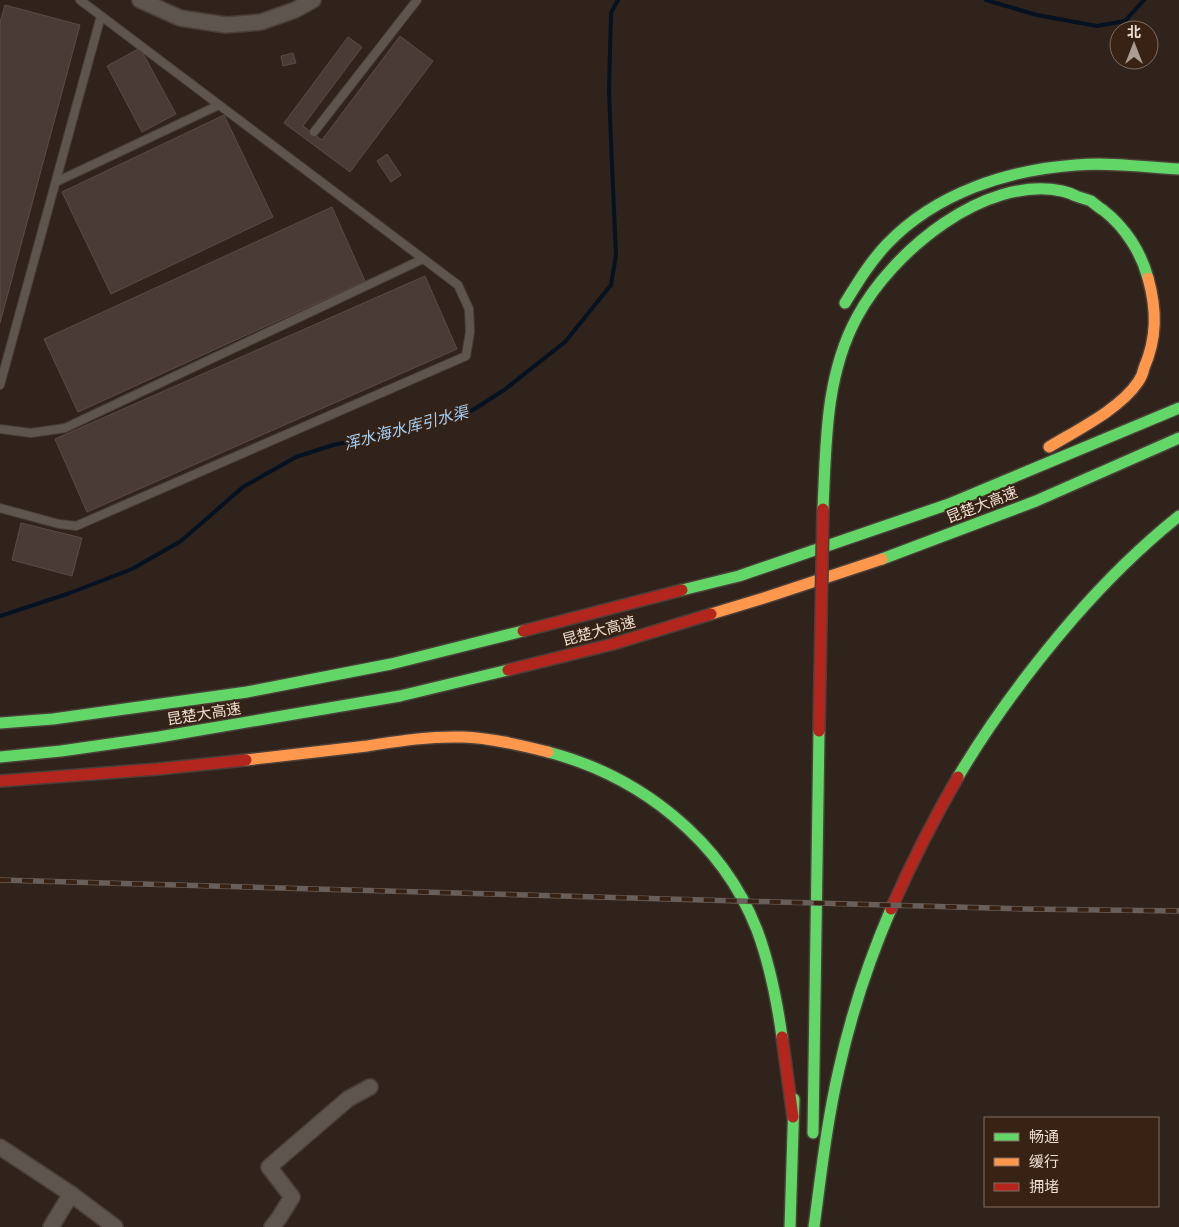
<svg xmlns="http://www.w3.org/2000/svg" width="1179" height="1227" font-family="Rubik,'Noto Sans SC',sans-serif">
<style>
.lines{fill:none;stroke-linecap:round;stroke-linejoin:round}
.stream{stroke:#041222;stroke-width:4}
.building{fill:#4a3b37;stroke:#594c48}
.lane-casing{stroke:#4a3f39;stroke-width:10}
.street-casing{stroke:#4a3f39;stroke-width:18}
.fast-casing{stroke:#4a3f39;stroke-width:14}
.slow-casing{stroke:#4a3f39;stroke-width:14}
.jam-casing{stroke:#4a3f39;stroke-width:14}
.lane{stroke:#5e554f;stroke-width:8}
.street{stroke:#5e554f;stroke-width:15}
.fast{stroke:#63d668;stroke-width:11}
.slow{stroke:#ff974d;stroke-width:11}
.jam{stroke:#b3261e;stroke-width:11}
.rail-casing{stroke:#685f5a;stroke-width:5.5}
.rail{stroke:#382213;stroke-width:4;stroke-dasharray:11;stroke-linecap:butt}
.jam-bridge-casing{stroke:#4a3f39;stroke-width:14;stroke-linecap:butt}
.jam-bridge{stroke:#b3261e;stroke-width:11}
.labels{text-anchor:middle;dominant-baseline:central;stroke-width:4;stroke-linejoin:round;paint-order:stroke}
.street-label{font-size:15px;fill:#edded4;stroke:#382213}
.water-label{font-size:16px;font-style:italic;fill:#a0d0f9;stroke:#382213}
</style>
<rect width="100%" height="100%" fill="#30231b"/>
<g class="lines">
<g class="stream">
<path d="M986 0 1037 15 1097 26 1125 21 1144 0"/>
<path d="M0 616 70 593 132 569 181 541 243 487 296 457 333 445 385 435 473 410 504 390 565 342 611 285 616 255 611 142 609 90 611 13 618 0"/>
</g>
</g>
<g class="building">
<path d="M5 5 80 25 0 323V22Z"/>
<path d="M400 36 433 61 350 172 284 123 348 37 362 47 303 126 322 140Z"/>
<path d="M140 48 176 114 142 132 107 66Z"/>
<path d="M293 53 296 63 283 66 281 56Z"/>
<path d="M224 115 273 217 111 294 62 192Z"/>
<path d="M387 154 401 175 391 182 377 161Z"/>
<path d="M332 207 365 281 78 412 44 339Z"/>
<path d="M425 276 457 349 87 512 55 439Z"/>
<path d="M21 523 82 538 72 576 12 560Z"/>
</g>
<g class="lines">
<defs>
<g id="lane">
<path d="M314 132 417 0"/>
<path d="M56 182 219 105"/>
<path d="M0 385 101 16"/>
<path d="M0 429 31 433 65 428 423 259"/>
<path d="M0 508 59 524 76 526 466 356 470 332 469 309 458 285 80 0"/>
</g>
<g id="street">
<path d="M140 0 180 18 226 25 261 22 295 10 313 0"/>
<path d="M0 1147 71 1194 115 1227"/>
<path d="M51 1227 71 1194"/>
<path d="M272 1227 279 1218 292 1197 269 1167 348 1099 370 1087"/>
</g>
<g id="fast">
<path d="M845 303C858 282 870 262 887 244 936 193 1007 170 1076 165 1110 162 1145 167 1179 169"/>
<path d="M823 509C826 444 825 376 857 317 892 252 984 175 1062 191 1067 192 1072 194 1076 196 1081 198 1086 199 1091 201 1095 204 1099 208 1103 210 1125 227 1141 252 1148 278"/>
<path d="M882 559 1036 501 1179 438"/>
<path d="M682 590 739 576 949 504 1179 408"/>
<path d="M0 723 53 719 247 692 391 664 523 631"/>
<path d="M548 752C640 776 722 840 757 930 770 965 777 1001 782 1037"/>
<path d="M0 757 61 751 159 737 400 696 508 670"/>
<path d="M958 777C991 721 1030 669 1072 620 1105 582 1140 547 1179 516"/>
<path d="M813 1133 819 731"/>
<path d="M790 1227 794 1099"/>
<path d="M814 1227C821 1174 827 1121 839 1069 851 1015 869 960 891 909"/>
</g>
<g id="slow">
<path d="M1049 447C1077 430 1120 409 1138 382 1141 378 1143 373 1144 368 1157 338 1157 310 1148 278"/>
<path d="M711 614 764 598 882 559"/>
<path d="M246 760C286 755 327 751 367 746 399 741 430 736 462 737 491 738 520 745 548 752"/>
</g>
<g id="jam">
<path d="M523 631 682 590"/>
<path d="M508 670 613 644 711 614"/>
<path d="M0 781 158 769 246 760"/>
<path d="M891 909C911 864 933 820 958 777"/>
<path d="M782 1037 793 1117"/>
</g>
</defs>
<use href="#lane" class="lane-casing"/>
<use href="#street" class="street-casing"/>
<use href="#fast" class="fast-casing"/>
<use href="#slow" class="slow-casing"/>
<use href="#jam" class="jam-casing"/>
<use href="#lane" class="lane"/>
<use href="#street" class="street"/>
<use href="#fast" class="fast"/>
<use href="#slow" class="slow"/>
<use href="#jam" class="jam"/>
<defs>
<path id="rail" d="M0 880 1024 909 1179 911"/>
</defs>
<use href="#rail" class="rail-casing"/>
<use href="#rail" class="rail"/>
<defs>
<path id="jam-bridge" d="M819 731 823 509"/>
</defs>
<use href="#jam-bridge" class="jam-bridge-casing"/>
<use href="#jam-bridge" class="jam-bridge"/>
</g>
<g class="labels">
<g class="street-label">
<text transform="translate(982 505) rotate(-21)">昆楚大高速</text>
<text transform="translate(599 631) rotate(-15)">昆楚大高速</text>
<text transform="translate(204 714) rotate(-9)">昆楚大高速</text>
</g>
<g class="water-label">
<text transform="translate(406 428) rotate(-15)">浑水海水库引水渠</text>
</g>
</g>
<rect x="984" y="1117" width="175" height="90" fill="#382213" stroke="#806d60"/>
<rect x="994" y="1133" width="25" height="8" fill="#63d668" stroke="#806d60"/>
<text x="1029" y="1142" font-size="15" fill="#edded4">畅通</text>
<rect x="994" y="1158" width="25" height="8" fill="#ff974d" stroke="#806d60"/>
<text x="1029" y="1167" font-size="15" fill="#edded4">缓行</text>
<rect x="994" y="1183" width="25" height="8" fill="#b3261e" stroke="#806d60"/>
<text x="1029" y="1192" font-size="15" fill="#edded4">拥堵</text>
<g transform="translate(1134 45)"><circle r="24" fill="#382213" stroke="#806d60"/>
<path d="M0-4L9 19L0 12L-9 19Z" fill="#ab9d93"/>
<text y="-8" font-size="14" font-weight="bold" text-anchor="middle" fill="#edded4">北</text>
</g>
</svg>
